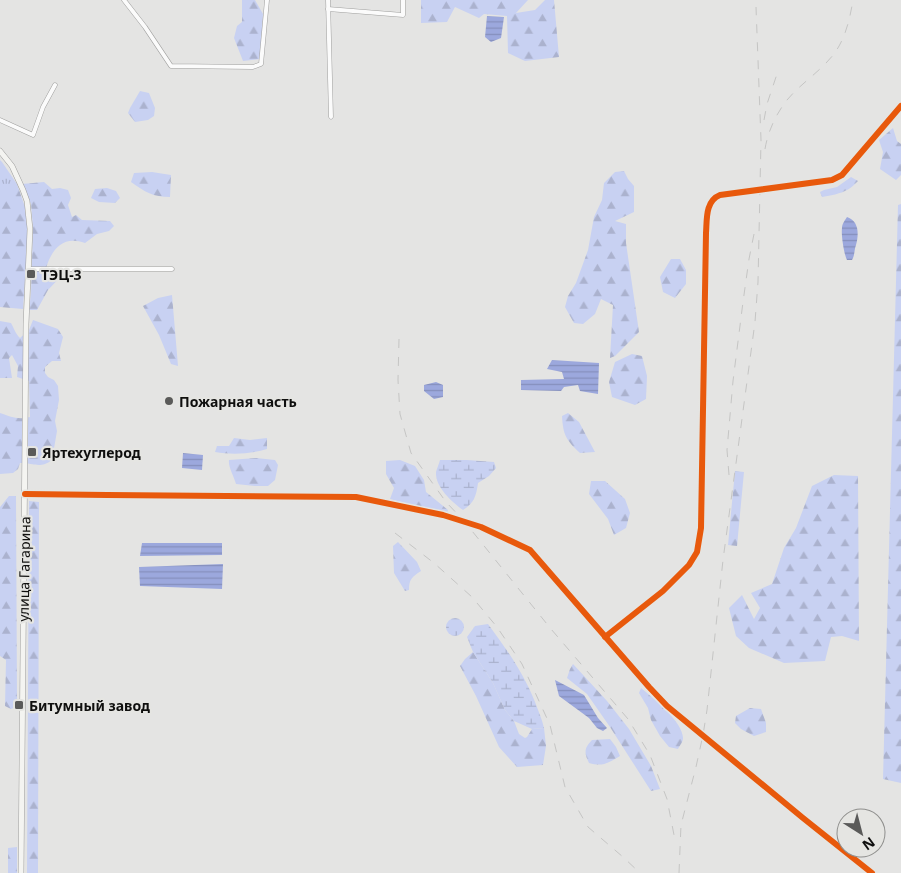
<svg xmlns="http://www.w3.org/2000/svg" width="901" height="873" font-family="'Noto Sans',sans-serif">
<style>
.forest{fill:url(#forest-firs)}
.wetland{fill:url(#wetland-marsh)}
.park{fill:url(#park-tufts)}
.water{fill:url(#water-rules)}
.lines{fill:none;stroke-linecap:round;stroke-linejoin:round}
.minor-casing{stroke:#9f9f9e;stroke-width:5}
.secondary-casing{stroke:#9f9f9e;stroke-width:6}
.minor{stroke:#fbfbfb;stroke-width:4}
.secondary{stroke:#f4f4f1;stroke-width:5}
.rail{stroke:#c5c5c4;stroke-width:1;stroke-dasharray:9 9;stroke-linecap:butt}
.cycleway-casing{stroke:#e5e5e2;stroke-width:9}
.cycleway{stroke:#e8590c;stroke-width:6}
.poi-dot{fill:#5a5a59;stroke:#e5e5e2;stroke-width:2}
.labels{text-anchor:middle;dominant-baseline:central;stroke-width:4.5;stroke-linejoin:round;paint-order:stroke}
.poi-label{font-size:14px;font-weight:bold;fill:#0f0f0e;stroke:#e5e5e2;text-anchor:start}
.street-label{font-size:14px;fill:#0f0f0e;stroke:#e5e5e2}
</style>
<defs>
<pattern id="forest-firs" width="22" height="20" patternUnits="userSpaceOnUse" patternTransform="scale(1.25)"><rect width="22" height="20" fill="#c8d1f2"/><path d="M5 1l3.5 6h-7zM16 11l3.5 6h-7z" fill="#abb2ce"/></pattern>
<pattern id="wetland-marsh" width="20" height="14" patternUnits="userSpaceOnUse" patternTransform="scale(1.25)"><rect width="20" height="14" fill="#c8d1f2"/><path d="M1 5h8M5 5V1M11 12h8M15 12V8" fill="none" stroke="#abb2ce"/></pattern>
<pattern id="park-tufts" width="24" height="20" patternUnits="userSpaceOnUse" patternTransform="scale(1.25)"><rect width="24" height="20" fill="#c8d1f2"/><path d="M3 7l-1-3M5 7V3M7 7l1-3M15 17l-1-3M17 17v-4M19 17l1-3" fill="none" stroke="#abb2ce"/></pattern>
<pattern id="water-rules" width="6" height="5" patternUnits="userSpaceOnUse" patternTransform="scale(1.25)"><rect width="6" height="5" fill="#9ca8dd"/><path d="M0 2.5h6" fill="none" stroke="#858fbc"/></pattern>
</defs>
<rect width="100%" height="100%" fill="#e4e4e3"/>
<g class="forest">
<path d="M242 0H255L263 14 260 59 243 61 234 38 237 26 242 22Z"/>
<path d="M421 0H528L516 13 535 10 545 0H554L559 57 525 61 508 53 507 16 484 14 479 18 455 7 447 22 421 23Z"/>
<path d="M140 91 149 93 155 108 154 116 148 120 135 122 128 113 130 108Z"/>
<path d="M893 128 897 141 901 144V175L896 180 880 169 883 152 879 140Z"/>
<path d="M624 171 628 179 634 186V212L615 221 626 224V243L639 332 615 356 610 358 613 305 601 299 595 314 583 324 574 323 565 307 568 296 576 283 588 250 594 217 602 200 604 183 615 172Z"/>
<path d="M152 172 171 175 170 197C153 197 145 192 131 182L134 173Z"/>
<path d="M851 177 858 181C847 193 838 194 822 197L820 192 824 190 837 187Z"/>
<path d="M44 182 52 189 60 188 68 190 71 198 68 205 72 217 76 215 82 220 110 221 114 226 109 231 97 234 85 243C63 235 52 249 46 268L54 274 65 272 48 290 37 310H29L31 293 33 228 31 204 22 184Z"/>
<path d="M0 184H17L25 207 28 233 23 309 0 307Z"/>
<path d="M107 188 116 191 120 198 115 203 99 202 91 198 95 189Z"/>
<path d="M901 204V783L883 779 898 205Z"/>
<path d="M671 259H680L686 270V284L675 298 663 292 660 277Z"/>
<path d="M172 295 178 366 171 364 159 335 143 306 158 298Z"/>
<path d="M33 320 58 329 63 337 59 353 61 361H52L45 367V373L48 377 54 380 58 386 59 400 55 421 57 431 52 460C40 469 34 463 20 463L18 469 13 473 0 474V413C12 417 17 420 30 417L29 381 17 377 18 366 12 355 9 358 12 378H0V321L11 323C14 328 15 333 20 338L29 330Z"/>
<path d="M632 354 642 356 647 376 646 399 635 405 612 397 609 382 615 362Z"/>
<path d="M568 413 579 422 595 452 580 453C566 440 563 435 562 416Z"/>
<path d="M234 438 250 440 267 438V449C251 454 232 455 215 452L217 446H229Z"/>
<path d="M256 458 275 460 278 465 275 480 268 486H255L236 484C234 476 228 467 229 460Z"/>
<path d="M400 460 415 466 424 480 426 492 448 510 447 514 390 499 394 488 386 474V461Z"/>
<path d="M735 471 744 472 737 546 728 545Z"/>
<path d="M834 475 858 476 859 641 842 636 831 637 825 661 784 663 749 648 736 636 729 608 742 595 754 619 760 608 751 593 772 584 784 548 796 528 812 486Z"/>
<path d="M591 481H605L625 499 630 513 626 528 614 535 608 519 589 494Z"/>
<path d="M9 496H16L17 700 16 707 11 709 5 706 6 660 0 656V507Z"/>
<path d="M29 501 39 502 38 873H27Z"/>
<path d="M398 542 417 562 421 571C412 577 409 579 409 590L405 591 394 573 393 546Z"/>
<path d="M473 652 493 683 505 710 514 721 519 734 525 738 527 737 532 729 544 728 546 746 543 765 517 767 499 747 476 696 460 666 465 659Z"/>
<path d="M573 664 607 701 629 729 651 766 660 789 651 791 610 727 587 694 567 678 570 669Z"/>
<path d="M641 688C653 698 683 722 683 738 683 742 680 745 678 749L669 747 660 736 651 720 648 708 639 693Z"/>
<path d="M750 708 761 709 766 723V732L754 736 741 729 735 723 736 716Z"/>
<path d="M610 739 616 747 620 756C608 763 603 767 589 763 584 753 584 748 592 740Z"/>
<path d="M17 847V873H8V848Z"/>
</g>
<g class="wetland">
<path d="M440 460H467L494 462 496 468 489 476 478 483C476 497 474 503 463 510 452 502 435 487 436 472 437 468 439 464 440 460Z"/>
<circle cx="455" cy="627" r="9"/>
<path d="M488 624C507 650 523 672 535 702 538 710 542 719 544 728L532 729 514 721 505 710 493 683 473 652 467 637 475 626Z"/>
</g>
<path class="park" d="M0 160 2 162 17 184H0Z"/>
<g class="water">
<path d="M487 16 504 17 501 38 491 42 485 37Z"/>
<path d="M847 217C859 221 859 234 856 245 854 250 855 255 852 260H847C844 254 841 235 842 228 842 224 845 220 847 217Z"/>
<path d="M552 360 599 363 598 394 580 391 578 385 564 387 561 391 521 390V380L564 379 562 372 547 369Z"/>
<path d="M436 382 443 385V397L434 399 424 391V385Z"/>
<path d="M183 453 203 455 202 470 182 468Z"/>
<path d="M142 543H222V555L140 556Z"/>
<path d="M223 564 222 589 140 586 139 567Z"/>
<path d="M555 680 584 695 598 718 607 728 603 731 597 728 589 718 559 696Z"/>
</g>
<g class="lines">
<defs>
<g id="minor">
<path d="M124 0 145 27 171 66 253 67 261 64 267 0"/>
<path d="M328 0 331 117"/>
<path d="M328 9 403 15V0"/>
<path d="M0 120 33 135 43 107 55 85"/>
<path d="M29 269H172"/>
<path d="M25 494 107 495 356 497 443 515 481 527 530 550 649 687 667 706 803 818 872 873"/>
<path d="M605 637 663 591 689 565 697 552 701 528 706 233C707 220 705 201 720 195L832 180 842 175 901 106"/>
</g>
<path id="secondary" d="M0 151 12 166 23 190 27 201 30 229 26 324 21 873"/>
</defs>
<use href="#minor" class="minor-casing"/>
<use href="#secondary" class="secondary-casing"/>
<use href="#minor" class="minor"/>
<use href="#secondary" class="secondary"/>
<g class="rail">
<path d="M764 120 767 104 777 74"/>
<path d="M765 149C768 131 776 114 787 100 802 82 823 70 836 51 846 36 850 18 853 0"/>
<path d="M399 339 398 380 400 414 411 453 446 502 464 521 551 629 628 719 650 755 667 799 675 840"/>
<path d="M729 475 727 450 733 381 743 302 749 259 754 234"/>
<path d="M395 533 434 563 472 597 497 627 522 664 550 725 565 787 588 827 623 857 640 873"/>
<path d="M679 873 681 825 696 767 703 735 707 710 723 560 755 322 758 282 761 140 756 7"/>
</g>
<defs>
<g id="cycleway">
<path d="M25 494 107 495 356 497 443 515 481 527 530 550 649 687 667 706 803 818 872 873"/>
<path d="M605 637 663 591 689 565 697 552 701 528 706 233C707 220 705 201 720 195L832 180 842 175 901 106"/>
</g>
</defs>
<use href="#cycleway" class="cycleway-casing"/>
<use href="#cycleway" class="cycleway"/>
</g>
<g class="poi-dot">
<rect x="26" y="269" width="10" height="10" rx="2.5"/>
<circle cx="169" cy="401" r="5"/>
<rect x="27" y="447" width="10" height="10" rx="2.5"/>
<rect x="14" y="700" width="10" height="10" rx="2.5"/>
</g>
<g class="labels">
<g class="poi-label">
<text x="41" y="274">ТЭЦ-3</text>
<text x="179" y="401">Пожарная часть</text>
<text x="42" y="452">Яртехуглерод</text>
<text x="29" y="705">Битумный завод</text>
</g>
<g class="street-label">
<text transform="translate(24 569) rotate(-89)">улица Гагарина</text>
</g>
</g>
<g transform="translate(861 833) rotate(144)"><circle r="24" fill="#e5e5e2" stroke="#8f8f8d"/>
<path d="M0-4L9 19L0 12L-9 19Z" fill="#5a5a59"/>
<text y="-8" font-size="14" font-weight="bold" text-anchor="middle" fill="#0f0f0e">N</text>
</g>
</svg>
